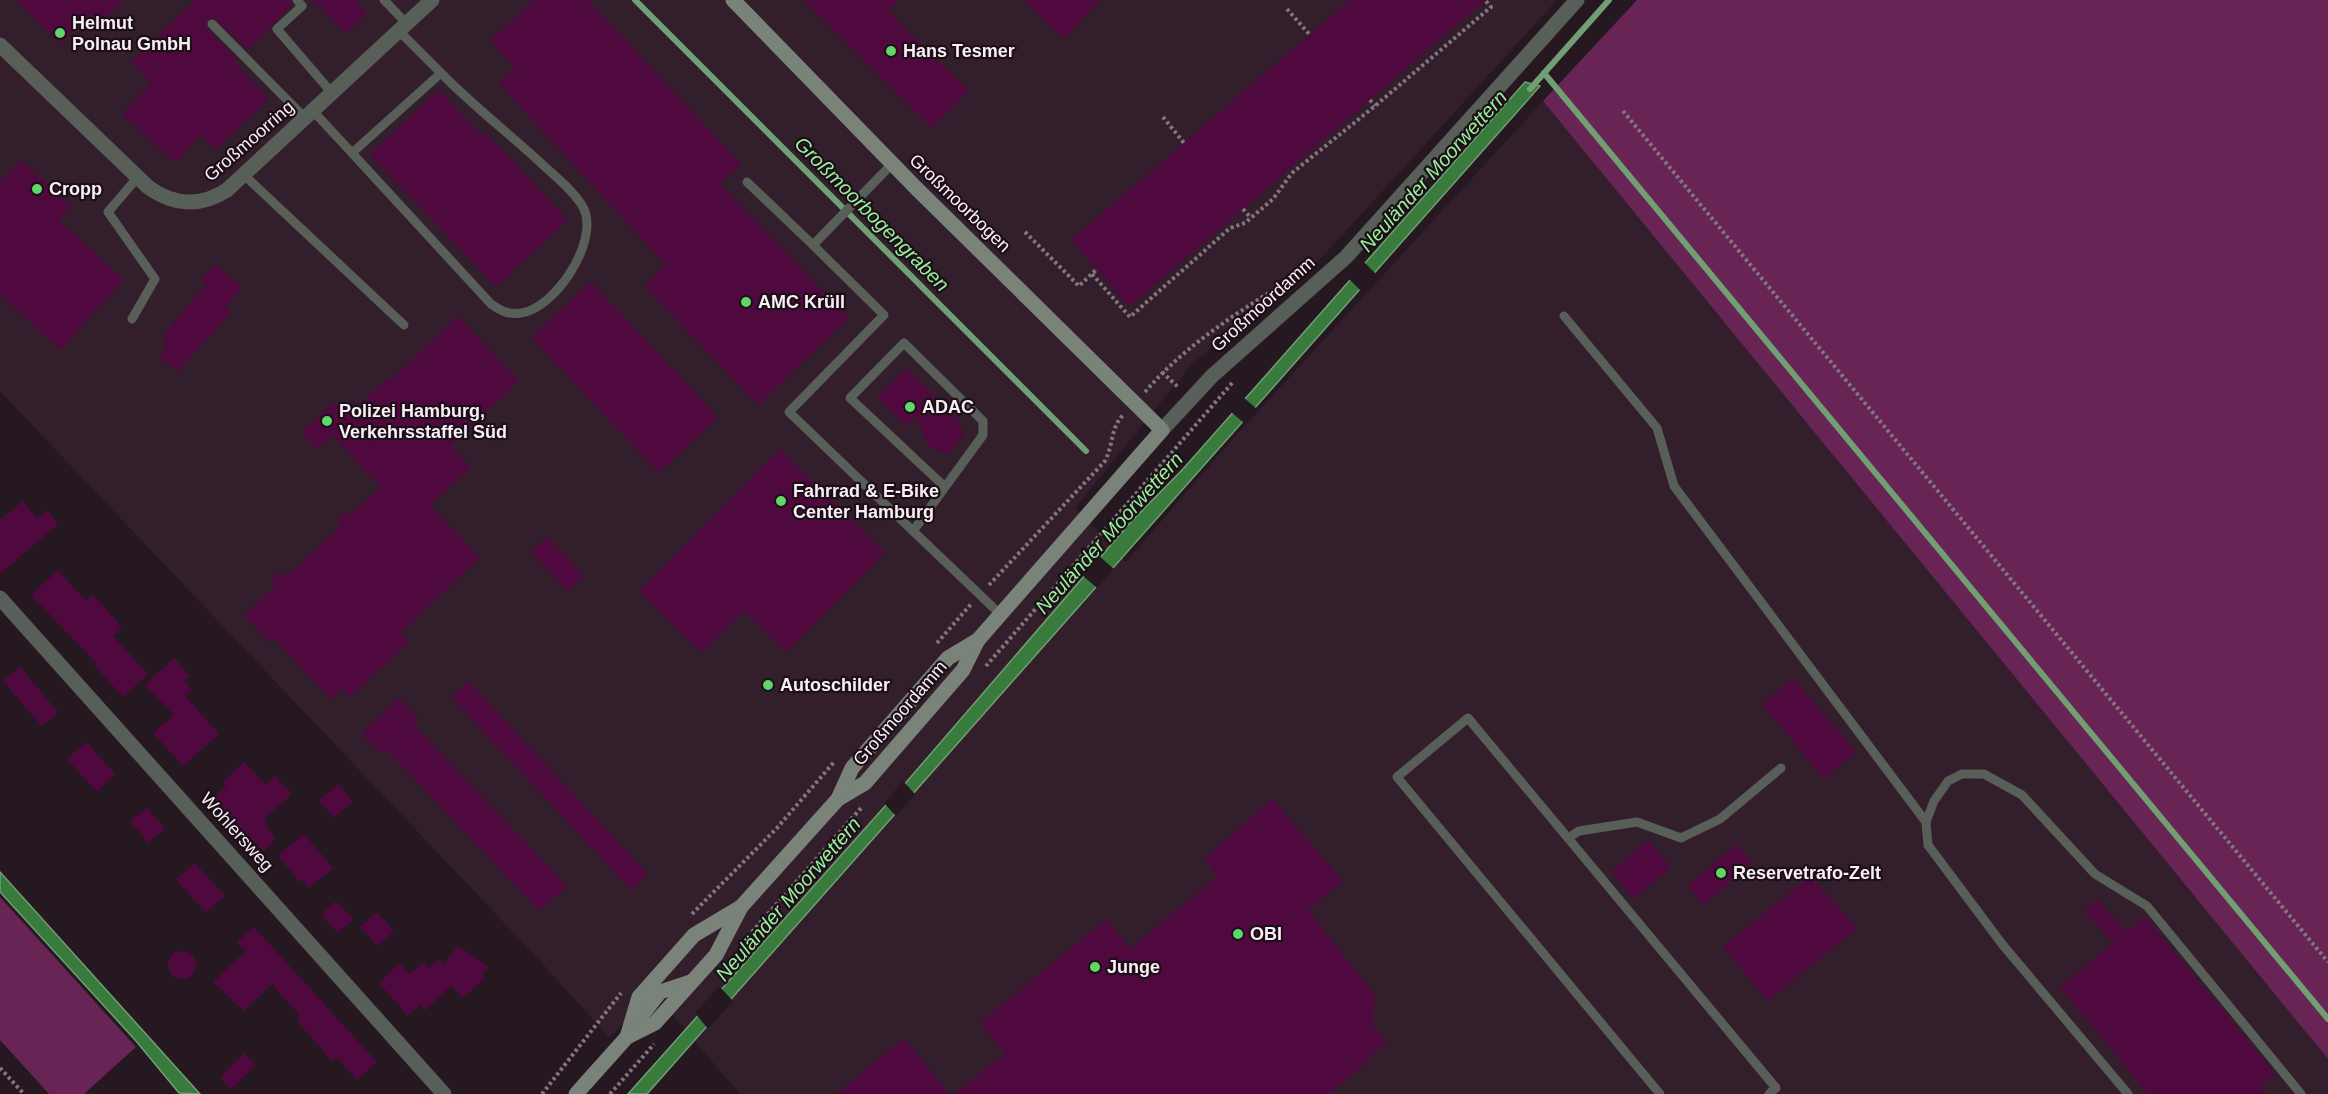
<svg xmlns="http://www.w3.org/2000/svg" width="2328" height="1094" font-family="Helvetica,sans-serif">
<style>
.built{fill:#331f2c}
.green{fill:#672454}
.water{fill:#387b3d;stroke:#729e74;stroke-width:1.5}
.pier{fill:#261821}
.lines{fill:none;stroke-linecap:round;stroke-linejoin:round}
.stream{stroke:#729e74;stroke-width:6}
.building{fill:#50093f}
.path{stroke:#83767e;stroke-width:4;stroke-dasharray:3 3;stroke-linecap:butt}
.service{stroke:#585e58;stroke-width:9}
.minor{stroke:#585e58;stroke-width:15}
.tertiary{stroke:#585e58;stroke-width:15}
.secondary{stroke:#798379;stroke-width:15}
.poi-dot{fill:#61d46a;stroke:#1c0f18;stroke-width:2}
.labels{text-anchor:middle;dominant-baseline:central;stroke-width:4.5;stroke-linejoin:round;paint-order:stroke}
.poi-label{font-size:18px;font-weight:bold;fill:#faeff6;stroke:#1c0f18;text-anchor:start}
.street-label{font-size:18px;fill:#faeff6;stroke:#1c0f18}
.water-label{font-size:20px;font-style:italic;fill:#97f29b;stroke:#1c0f18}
</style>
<rect width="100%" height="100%" fill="#261821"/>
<path class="built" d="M0 0H1557L1323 256 1192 364 1075 508 1126 562 1229 443 1543 101 2328 1059V1094H740L652 991 610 1038 529 949 0 391Z"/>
<g class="green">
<path d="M1637 0H2328V1059L1543 101Z"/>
<path d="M0 897 136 1047 84 1094H49L0 1040Z"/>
</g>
<g class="water">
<path d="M1525 82 1540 86 647 1094H628L903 786 1129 524 1183 469Z"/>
<path d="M0 872 200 1094 179 1093 136 1041 0 892Z"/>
</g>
<g class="pier">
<path d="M1363 261 1377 275 1362 292 1348 278Z"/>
<path d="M1243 397 1257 409 1244 423 1230 411Z"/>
<path d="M1098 555 1114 569 1097 588 1081 574Z"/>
<path d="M903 781 915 794 896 816 884 803Z"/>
<path d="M719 986 733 1001 708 1029 695 1013Z"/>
</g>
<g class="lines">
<g class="stream">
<path d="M635 0 1086 451"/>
<path d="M1544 73 2328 1019"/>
<path d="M1530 89 1609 0"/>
</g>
</g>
<g class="building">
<path d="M15 0H124L93 32 82 21 61 44Z"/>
<path d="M195 0H290L293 5 247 50 216 19 207 20V29L237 59 234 62 269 99 215 150 201 135 175 163 122 114 151 83 131 62Z"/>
<path d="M313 0H355L367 14 346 34Z"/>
<path d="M534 0H588L741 164 720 184 849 318 758 405 644 286 666 265 498 83 515 67 490 41Z"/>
<path d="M803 0H899L888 11 969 91 932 128Z"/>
<path d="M1023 0H1101L1063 39Z"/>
<path d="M1350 0H1486L1129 307 1071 240Z"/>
<path d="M439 90 482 136 486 133 568 220 496 287 370 154Z"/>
<path d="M21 160 71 207 59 220 124 280 60 350 0 294V182Z"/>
<path d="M216 264 242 288 225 307 231 313 177 372 160 357 165 350V333L206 284 201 280Z"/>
<path d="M591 282 718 417 659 473 531 337Z"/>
<path d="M458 316 519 381 451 446 471 467 430 505 480 558 400 633 409 642 350 697 342 688 331 699 274 639 270 643 244 615 273 588V574L288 575 339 528V514H351L381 487 332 435 317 449 301 433 334 402 346 416 388 378 390 381Z"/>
<path d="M907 368 935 397 927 405 958 418 964 436 947 454 929 447 916 416 906 426 877 397Z"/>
<path d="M780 449 885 553 786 652 744 611 702 653 639 591Z"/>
<path d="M23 501 37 518 47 510 58 524 0 574V520Z"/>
<path d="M547 537 584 576 568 591 531 552Z"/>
<path d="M58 570 86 601 93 595 122 627 113 636 148 674 123 697 94 665 97 664 31 595Z"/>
<path d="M174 658 190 676 184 681 192 690 185 696 219 734 183 766 153 733 174 715 145 685Z"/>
<path d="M20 667 58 712 42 726 3 681Z"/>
<path d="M1793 678 1856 752 1824 779 1762 704Z"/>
<path d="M468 681 648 874 631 890 451 697Z"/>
<path d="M399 698 419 719 413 724 567 886 539 911 386 749 381 754 361 734Z"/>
<path d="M86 742 115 774 97 792 67 759Z"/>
<path d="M244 762 266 785 275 776 292 794 264 819 267 822 264 824 276 838 263 851 213 798 226 786 223 782Z"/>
<path d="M338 784 353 801 334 818 319 801Z"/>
<path d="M1272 799 1343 881 1308 910 1375 995 1372 1025 1387 1042 1368 1058 1370 1060 1328 1094H955L1005 1053 980 1023 1106 919 1130 949 1218 876 1204 859Z"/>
<path d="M147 808 165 829 148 843 130 821Z"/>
<path d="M304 834 333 868 309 888 302 880 300 882 278 856Z"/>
<path d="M1648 840 1671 867 1634 899 1611 872Z"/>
<path d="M1736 844 1752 863 1704 905 1688 886Z"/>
<path d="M195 863 225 896 206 912 176 880Z"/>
<path d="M1810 876 1857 928 1768 1001 1723 947Z"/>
<path d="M2097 899 2127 932 2145 916 2275 1074 2260 1087 2266 1094H2148L2060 987 2113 943 2084 911Z"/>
<path d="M336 901 353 919 338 933 321 915Z"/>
<path d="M377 912 394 931 378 946 360 927Z"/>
<path d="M254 927 377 1062 357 1080 336 1057 332 1061 297 1021 300 1019 297 1012 272 984 244 1011 213 982 246 951 237 942Z"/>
<path d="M458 945 489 968 482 974 485 978 463 998 451 986 424 1011 420 1005 408 1016 379 983 400 963 410 974 423 962 429 968 439 959 444 965Z"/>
<circle cx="182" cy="965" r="14"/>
<path d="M904 1038 950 1094H836Z"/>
<path d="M244 1053 256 1065 231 1089 220 1077Z"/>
</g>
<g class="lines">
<g class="path">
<path d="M1287 9 1310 35"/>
<path d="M1370 100 1375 106"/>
<path d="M1623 111 2328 962"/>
<path d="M1163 117 1184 143"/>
<path d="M1243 209 1251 218"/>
<path d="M1025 232 1079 286 1097 269"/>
<path d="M1092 274 1130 317 1230 228 1245 223 1273 199 1292 173 1375 106 1491 7 1485 0"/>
<path d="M1162 372 1179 388"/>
<path d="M1145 392C1188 342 1242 310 1297 275"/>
<path d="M989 585 1105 461C1114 443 1110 429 1123 415"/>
<path d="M937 643 972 603"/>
<path d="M986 666 1233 382"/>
<path d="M692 914 777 828 834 762"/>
<path d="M744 941 862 807"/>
<path d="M0 1068 24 1094"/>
<path d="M542 1094 621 993"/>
<path d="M610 1094 654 1044"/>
</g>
<g class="service">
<path d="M297 0 302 6 277 29 332 93"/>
<path d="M384 0 407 24"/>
<path d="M212 24 305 118"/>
<path d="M313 111 352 153 441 73 399 31"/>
<path d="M352 153 491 304C501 311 509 315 521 313 554 309 599 243 584 209 576 193 557 178 543 165 510 134 473 106 441 73"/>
<path d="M244 175 404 325"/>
<path d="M747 182 813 245 892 164"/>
<path d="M813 245 884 315 789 412 913 531"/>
<path d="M1564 316 1657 428 1674 486 1926 822"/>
<path d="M132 319 155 279 108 212 137 178"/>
<path d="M945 487 850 398 904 343 983 421V435L913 531 1000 614"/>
<path d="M1568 838 1579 831 1637 822 1681 838 1720 819 1781 768"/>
<path d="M1660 1094 1397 777 1468 718 1776 1088 1769 1094"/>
<path d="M2128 1094 2002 944 1928 845 1926 822 1934 801 1948 781 1962 774H1984L2022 795 2095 874 2147 906 2301 1094"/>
</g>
<g class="minor">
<path d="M0 45 148 187C174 206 201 207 227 190L432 0"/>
<path d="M0 598 444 1094"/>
</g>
<path class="tertiary" d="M1162 430 1212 376 1346 257 1577 0"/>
<g class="secondary">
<path d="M733 0 917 189 1162 430 978 640 963 670 865 783 838 799"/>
<path d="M635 1024 660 992 690 982"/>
<path d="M627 1037 639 997 694 935 741 907"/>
<path d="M576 1094 627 1037 655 1023 716 955 741 907 838 799 852 768 948 658 978 640"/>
</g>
</g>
<g class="poi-dot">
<circle cx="60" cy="33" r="6"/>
<circle cx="891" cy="51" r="6"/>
<circle cx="37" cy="189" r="6"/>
<circle cx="746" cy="302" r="6"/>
<circle cx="910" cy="407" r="6"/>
<circle cx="327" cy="421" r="6"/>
<circle cx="781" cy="501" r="6"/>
<circle cx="768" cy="685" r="6"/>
<circle cx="1721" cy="873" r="6"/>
<circle cx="1238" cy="934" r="6"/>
<circle cx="1095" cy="967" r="6"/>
</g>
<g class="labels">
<g class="poi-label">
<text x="72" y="23">Helmut<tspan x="72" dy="21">Polnau GmbH</tspan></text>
<text x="903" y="51">Hans Tesmer</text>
<text x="49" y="189">Cropp</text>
<text x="758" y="302">AMC Krüll</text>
<text x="922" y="407">ADAC</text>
<text x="339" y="411">Polizei Hamburg,<tspan x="339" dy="21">Verkehrsstaffel Süd</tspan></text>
<text x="793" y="491">Fahrrad &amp; E-Bike<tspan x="793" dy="21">Center Hamburg</tspan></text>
<text x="780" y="685">Autoschilder</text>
<text x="1733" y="873">Reservetrafo-Zelt</text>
<text x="1250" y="934">OBI</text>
<text x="1107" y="967">Junge</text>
</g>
<g class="street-label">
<text transform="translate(249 141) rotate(-41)">Großmoorring</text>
<text transform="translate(960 203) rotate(44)">Großmoorbogen</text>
<text transform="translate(1263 304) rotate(-42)">Großmoordamm</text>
<text transform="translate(900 713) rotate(-49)">Großmoordamm</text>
<text transform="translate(237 832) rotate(48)">Wohlersweg</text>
</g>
<g class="water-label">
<text transform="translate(1433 171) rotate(-48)">Neuländer Moorwettern</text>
<text transform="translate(872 214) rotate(45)">Großmoorbogengraben</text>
<text transform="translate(1109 533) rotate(-48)">Neuländer Moorwettern</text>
<text transform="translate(788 899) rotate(-49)">Neuländer Moorwettern</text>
</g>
</g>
</svg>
